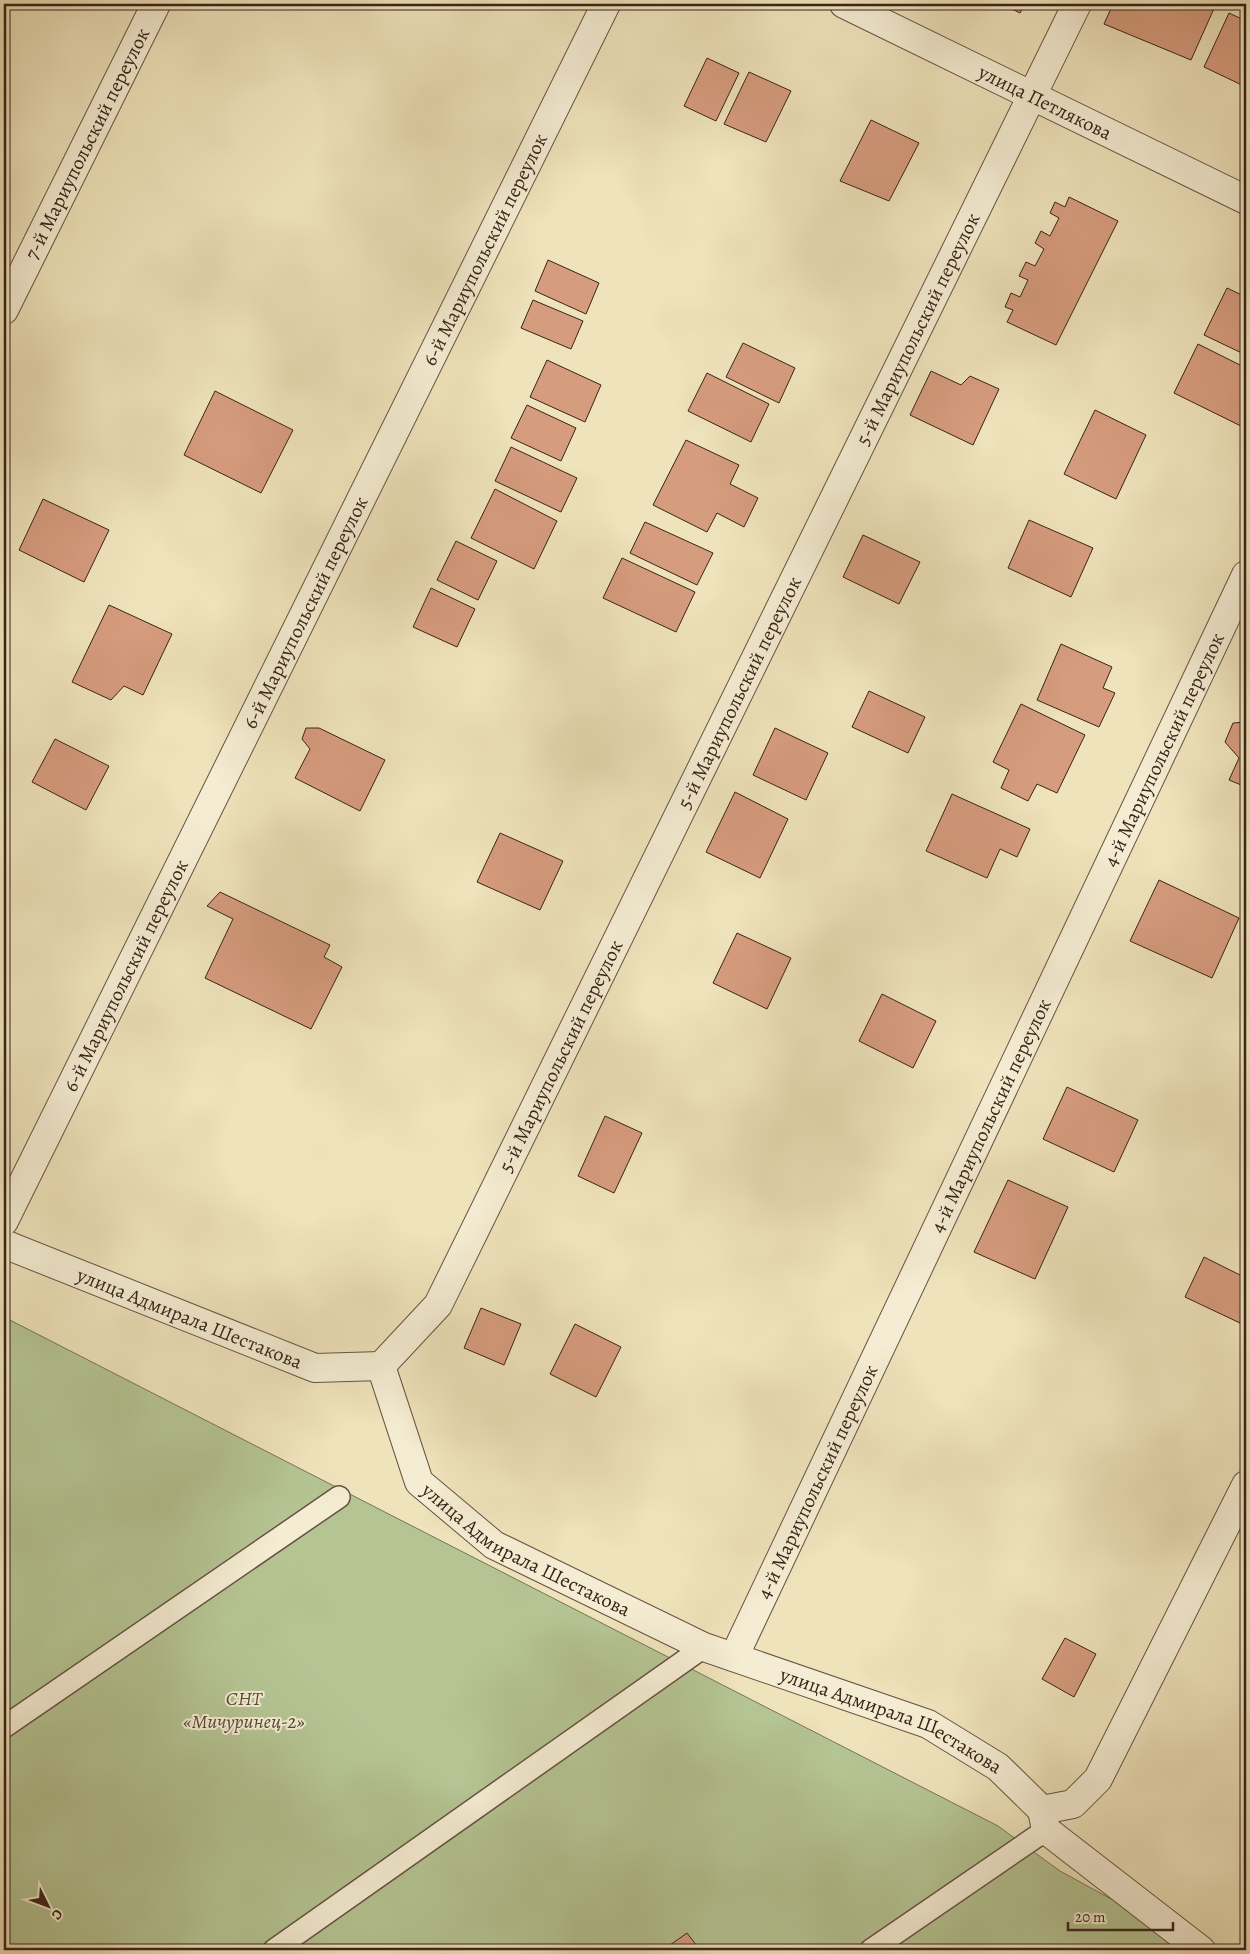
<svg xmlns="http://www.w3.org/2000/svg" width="1250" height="1954" font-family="Alegreya,serif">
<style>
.green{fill:#b5c493;stroke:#767456}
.building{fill:#d69c7e;stroke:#382319}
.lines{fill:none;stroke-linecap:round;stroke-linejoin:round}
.lane-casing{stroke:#665342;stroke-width:24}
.street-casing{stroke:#665342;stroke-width:30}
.lane{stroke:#f5edd3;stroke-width:21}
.street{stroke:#f5edd3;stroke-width:28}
.labels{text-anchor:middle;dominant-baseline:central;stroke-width:4;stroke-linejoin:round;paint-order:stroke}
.street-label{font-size:20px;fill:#382319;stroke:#f5edd3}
.park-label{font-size:20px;font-style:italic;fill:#574b38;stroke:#f5edd3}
</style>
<rect width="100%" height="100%" fill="#efe3bb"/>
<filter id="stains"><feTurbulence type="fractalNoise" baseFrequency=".004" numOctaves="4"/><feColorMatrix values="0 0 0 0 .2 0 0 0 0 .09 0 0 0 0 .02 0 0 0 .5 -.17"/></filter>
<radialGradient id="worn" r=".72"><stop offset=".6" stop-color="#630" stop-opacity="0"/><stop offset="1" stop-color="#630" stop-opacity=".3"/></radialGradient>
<path class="green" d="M4 1317 998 1826 1060 1871 1204 1950H4Z"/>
<g class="building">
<path d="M1002 4H1025L1020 13Z"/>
<path d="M1113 4H1216L1191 60 1104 24Z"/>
<path d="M1229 13 1246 21V87L1204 67Z"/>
<path d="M707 58 739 73 716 121 684 106Z"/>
<path d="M749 72 791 91 766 142 724 124Z"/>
<path d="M871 120 919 143 889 201 840 181Z"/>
<path d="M1069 197 1118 221 1056 345 1007 322 1013 310 1005 307 1011 293 1020 297 1028 280 1019 276 1026 262 1035 266 1044 249 1035 243 1041 231 1050 236 1059 218 1050 213 1055 202 1065 207Z"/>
<path d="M548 260 599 283 586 314 535 291Z"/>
<path d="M1227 288 1246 297V355L1204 335Z"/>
<path d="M533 300 583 321 571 349 521 328Z"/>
<path d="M743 343 795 368 779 403 726 377Z"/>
<path d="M1198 344 1246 368 1245 428 1174 393Z"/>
<path d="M547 360 601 385 585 422 530 397Z"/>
<path d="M931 371 961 385 970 376 999 389 973 445 910 415Z"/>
<path d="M707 373 769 404 751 442 688 411Z"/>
<path d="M215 391 293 430 261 493 184 455Z"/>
<path d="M527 405 576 428 561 461 511 438Z"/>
<path d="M1095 410 1146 435 1116 499 1064 474Z"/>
<path d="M686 440 739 465 730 484 758 498 744 527 717 513 707 532 653 505Z"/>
<path d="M511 447 577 478 561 512 495 481Z"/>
<path d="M495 489 557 521 534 569 471 538Z"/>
<path d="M43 499 109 530 84 582 19 550Z"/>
<path d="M1029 520 1093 548 1071 597 1008 568Z"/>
<path d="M645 522 713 553 697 585 630 553Z"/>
<path d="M863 535 920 562 899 604 843 577Z"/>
<path d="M456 541 497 561 478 600 437 580Z"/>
<path d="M622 558 695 592 676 632 603 598Z"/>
<path d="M431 588 475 609 457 647 413 627Z"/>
<path d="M109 605 172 634 143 695 124 686 111 700 72 682Z"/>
<path d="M1061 644 1112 667 1103 688 1115 693 1099 727 1037 700Z"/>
<path d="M869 691 925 717 908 753 852 727Z"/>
<path d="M1021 704 1085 735 1057 793 1037 784 1028 801 1001 788 1009 770 993 762Z"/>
<path d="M1246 722V787L1229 780 1239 758 1225 742 1233 723Z"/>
<path d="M306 728H319L385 760 360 811 295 778 310 749 302 739Z"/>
<path d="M775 728 828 753 806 800 753 775Z"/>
<path d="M55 739 109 766 86 810 32 782Z"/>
<path d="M735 792 788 819 760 878 706 852Z"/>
<path d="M952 794 1030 829 1017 857 1000 849 987 878 926 851Z"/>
<path d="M500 833 563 861 540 910 477 882Z"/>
<path d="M1159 880 1239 918 1212 978 1130 941Z"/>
<path d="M220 892 330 945 324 957 342 967 311 1029 205 978 233 919 207 906Z"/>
<path d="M737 933 791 958 767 1009 713 983Z"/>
<path d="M882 994 936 1021 913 1068 859 1041Z"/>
<path d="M1067 1087 1138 1120 1114 1172 1043 1139Z"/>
<path d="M605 1116 642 1133 614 1193 578 1176Z"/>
<path d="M1008 1180 1068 1207 1035 1279 974 1252Z"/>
<path d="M1204 1257 1246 1278V1310L1240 1323 1185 1297Z"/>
<path d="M481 1308 521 1324 504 1365 464 1348Z"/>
<path d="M575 1324 621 1347 596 1397 550 1374Z"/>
<path d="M1065 1638 1096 1654 1074 1697 1042 1679Z"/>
<path d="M687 1933 700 1950H663Z"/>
</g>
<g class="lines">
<defs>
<g id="lane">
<path d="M4 1727 339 1497"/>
<path d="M274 1950 704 1647"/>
<path d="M871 1950 1046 1830"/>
</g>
<g id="street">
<path id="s1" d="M844 4 1246 200"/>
<path id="s2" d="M4 310 156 4"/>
<path id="s3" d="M4 1221 606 4"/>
<path id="s4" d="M4 1244 315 1368 381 1366"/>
<path id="s5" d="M381 1366 438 1305 1077 4"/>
<path id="s6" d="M381 1366 419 1482 494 1545 704 1647 928 1724 998 1767 1042 1810 1073 1804 1098 1779 1246 1485"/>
<path id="s7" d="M734 1657 1246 575"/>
<path d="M1042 1810 1046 1830 1201 1950"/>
</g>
</defs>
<use href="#lane" class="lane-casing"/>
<use href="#street" class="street-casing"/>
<use href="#lane" class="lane"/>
<use href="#street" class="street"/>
</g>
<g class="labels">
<g class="street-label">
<text stroke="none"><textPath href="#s1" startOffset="224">улица Петлякова</textPath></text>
<text stroke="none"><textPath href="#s2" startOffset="186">7-й Мариупольский переулок</textPath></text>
<text stroke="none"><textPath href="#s3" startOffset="1084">6-й Мариупольский переулок</textPath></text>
<text stroke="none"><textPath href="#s5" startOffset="1171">5-й Мариупольский переулок</textPath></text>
<text stroke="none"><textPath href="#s3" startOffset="679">6-й Мариупольский переулок</textPath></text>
<text stroke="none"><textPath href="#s5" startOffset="766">5-й Мариупольский переулок</textPath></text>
<text stroke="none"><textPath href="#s7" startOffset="1004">4-й Мариупольский переулок</textPath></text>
<text stroke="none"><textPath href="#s3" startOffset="274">6-й Мариупольский переулок</textPath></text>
<text stroke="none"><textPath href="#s5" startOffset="361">5-й Мариупольский переулок</textPath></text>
<text stroke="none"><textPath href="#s7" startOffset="599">4-й Мариупольский переулок</textPath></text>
<text stroke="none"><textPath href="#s4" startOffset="200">улица Адмирала Шестакова</textPath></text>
<text stroke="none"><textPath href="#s7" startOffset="194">4-й Мариупольский переулок</textPath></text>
<text stroke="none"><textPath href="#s6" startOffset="250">улица Адмирала Шестакова</textPath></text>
<text stroke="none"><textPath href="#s6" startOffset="655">улица Адмирала Шестакова</textPath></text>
</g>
<g class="park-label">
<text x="244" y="1698">СНТ<tspan x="244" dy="23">«Мичуринец-2»</tspan></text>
</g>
</g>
<rect width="1250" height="1954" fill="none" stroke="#efe3bb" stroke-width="20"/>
<rect x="5" y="5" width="1240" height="1944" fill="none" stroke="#382319" stroke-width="2.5"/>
<rect x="10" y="10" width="1230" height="1934" fill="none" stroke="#382319"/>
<g transform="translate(48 1906) rotate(132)" stroke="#f5edd3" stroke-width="4" paint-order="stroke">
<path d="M0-4L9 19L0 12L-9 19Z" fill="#382319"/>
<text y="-8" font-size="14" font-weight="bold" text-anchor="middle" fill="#382319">С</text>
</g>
<path d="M1068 1922v8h105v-8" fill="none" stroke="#382319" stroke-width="2.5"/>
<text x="1075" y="1922" font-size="15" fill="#382319" stroke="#f5edd3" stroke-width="4" paint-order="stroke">20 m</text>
<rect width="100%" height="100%" filter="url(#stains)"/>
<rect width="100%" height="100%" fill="url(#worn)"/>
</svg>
